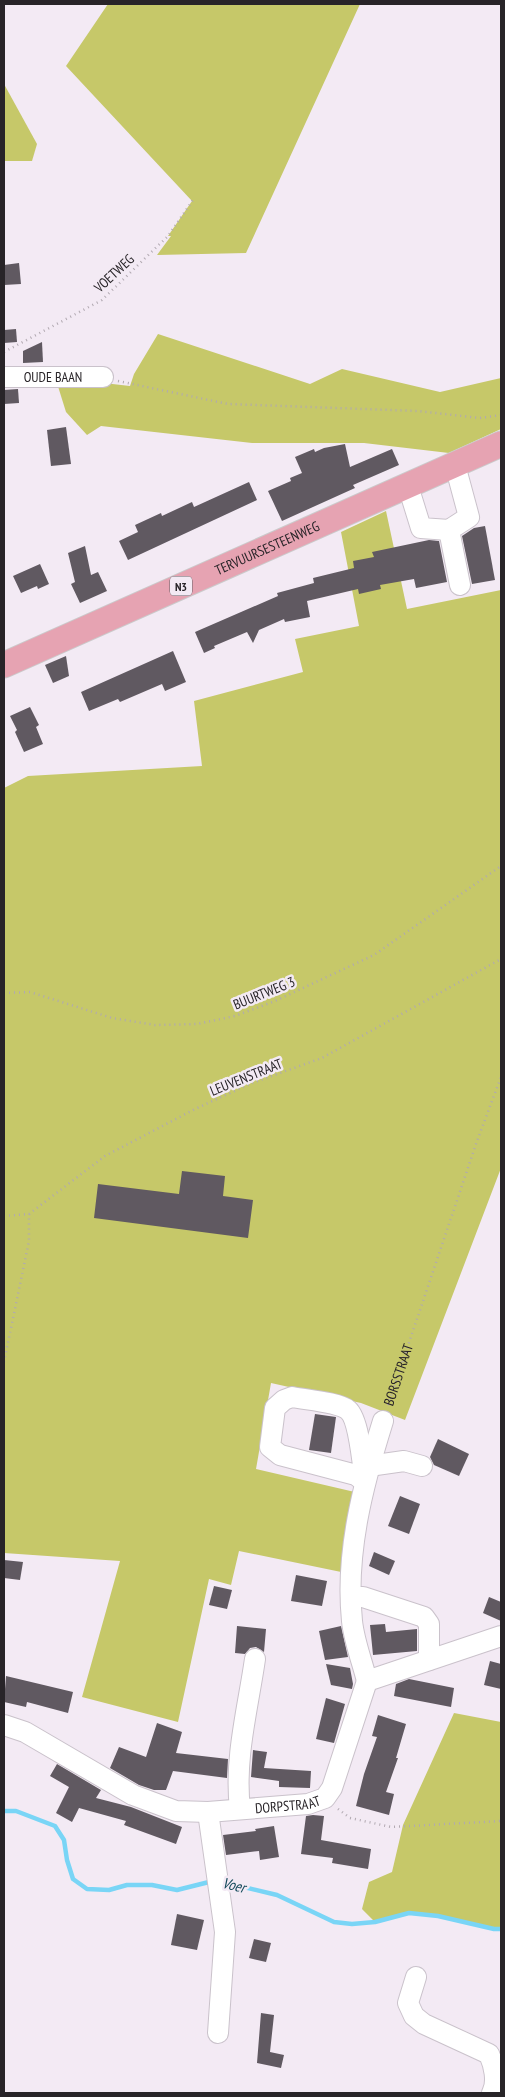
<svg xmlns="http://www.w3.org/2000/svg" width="505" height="2097" font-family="'PT Sans Narrow',sans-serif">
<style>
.green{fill:#c6c869}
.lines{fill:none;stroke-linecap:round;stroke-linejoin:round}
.stream{stroke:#79d5f6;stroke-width:4.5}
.building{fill:#605961}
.minor-casing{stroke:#cac2cb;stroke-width:22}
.major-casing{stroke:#cbcacb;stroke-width:27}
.path{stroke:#b1a9b1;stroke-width:2.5;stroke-dasharray:1 4;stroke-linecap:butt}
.minor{stroke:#fff;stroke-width:20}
.major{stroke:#e6a3b2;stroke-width:25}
.labels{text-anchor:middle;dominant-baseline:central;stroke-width:5;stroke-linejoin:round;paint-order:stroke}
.shield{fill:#f3eaf4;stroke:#655f65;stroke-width:1}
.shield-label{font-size:12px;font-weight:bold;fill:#282428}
.street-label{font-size:14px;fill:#282428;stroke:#f3eaf4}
.water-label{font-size:15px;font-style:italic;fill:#13495a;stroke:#f3eaf4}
</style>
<rect width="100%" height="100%" fill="#f3eaf4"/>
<g class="green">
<path d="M108 4H360L246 253 157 255 171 236H168L192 201 66 66Z"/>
<path d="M4 84 37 144 32 161H4Z"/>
<path d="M158 334 310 384 342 369 440 392 501 378V429L449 453 364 443H252L101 426 87 435 66 412 56 380 86 381 130 386 134 374Z"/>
<path d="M386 511 407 609 501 590V1168L405 1420 361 1403 271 1383 256 1469 359 1493 346 1573 239 1551 231 1585 209 1579 178 1722 82 1697 120 1561 4 1553V788L28 776 202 766 194 701 303 672 295 639 359 626 341 532Z"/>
<path d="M454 1713 501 1722V1929H494L438 1916 409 1913 375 1922 362 1909 369 1882 392 1872 403 1825Z"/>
</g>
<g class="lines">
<g class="stream">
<path d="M4 1811H16L55 1826 64 1840 67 1860 73 1879 87 1889 109 1890 127 1885H152L177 1890 213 1881"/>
<path d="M223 1882 277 1895 334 1922 352 1924 375 1922 409 1913 438 1916 494 1929H501"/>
</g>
</g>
<g class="building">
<path d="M19 263 21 284 4 285V265Z"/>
<path d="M16 329 17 342 4 343V330Z"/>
<path d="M42 342 43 362 23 363V351Z"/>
<path d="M18 389 19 403 4 404V390Z"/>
<path d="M66 427 71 464 51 466 47 430Z"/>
<path d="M345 444 350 467 392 449 399 465 353 485 355 488 282 521 268 491 291 481 290 478 302 473 295 457 314 449 315 452 324 448Z"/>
<path d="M249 482 257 500 128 560 119 541 138 532 135 525 161 513 162 516 192 502 194 507Z"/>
<path d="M485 526 495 580 472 584 462 536 474 528Z"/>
<path d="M429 540 439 541 447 582 416 588 414 579 380 585 381 589 359 594 358 589 307 601 310 617 285 622 284 619 259 630 253 643 247 632 214 646 215 648 204 653 195 632 278 596 277 593 314 583 313 578 354 568 353 561 374 557 372 552Z"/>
<path d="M85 546 91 575 98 572 107 591 80 603 71 584 75 582 68 553Z"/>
<path d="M40 564 49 584 38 589 37 586 21 593 13 576Z"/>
<path d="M173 651 186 682 165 691 162 684 120 702 118 699 89 711 81 692Z"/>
<path d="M66 656 69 676 53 683 45 665Z"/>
<path d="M30 707 39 725 36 727 43 744 24 752 15 732 17 730 10 716Z"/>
<path d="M182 1171 225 1176 223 1196 253 1200 248 1238 94 1218 98 1184 179 1194Z"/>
<path d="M315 1414 336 1417 331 1453 309 1450Z"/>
<path d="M438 1439 469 1454 459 1476 434 1465 430 1457Z"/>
<path d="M400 1496 420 1504 409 1534 388 1526Z"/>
<path d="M374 1552 395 1561 389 1575 369 1566Z"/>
<path d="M4 1560 23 1562 20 1580 4 1578Z"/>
<path d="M296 1575 327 1581 322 1606 291 1601Z"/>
<path d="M214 1586 232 1590 227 1609 209 1605Z"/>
<path d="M489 1597 501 1602V1621L483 1613Z"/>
<path d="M385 1624 386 1632 417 1629V1651L373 1655 370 1625Z"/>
<path d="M237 1626 266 1629 264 1652 256 1647 250 1648 245 1654 235 1653Z"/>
<path d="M341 1626 348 1657 325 1660 319 1631Z"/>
<path d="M490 1661 501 1664V1689L484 1685Z"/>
<path d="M326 1664 350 1668 353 1684 352 1689 331 1685Z"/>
<path d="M6 1676 73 1692 68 1713 27 1702 26 1707 4 1702Z"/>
<path d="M409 1679 454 1688 451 1707 394 1696 396 1684Z"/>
<path d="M326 1698 345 1704 334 1743 316 1739Z"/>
<path d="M378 1715 406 1724 396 1758H398L386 1792 394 1794 389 1815 356 1806 364 1774 377 1737 372 1736Z"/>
<path d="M157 1723 182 1732 176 1753 228 1759 227 1778 173 1771 166 1790H154L139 1785 110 1768 119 1747 146 1757Z"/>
<path d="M253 1750 267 1752 264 1768 311 1771 310 1788 279 1787V1781L251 1777Z"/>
<path d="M57 1764 101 1790 96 1798 131 1807 182 1827 176 1844 124 1825 126 1821 79 1808 72 1822 56 1813 69 1787 50 1776Z"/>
<path d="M313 1815 324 1816 321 1840 371 1849 368 1869 332 1863 333 1858 301 1854 306 1816Z"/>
<path d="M274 1826 279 1857 260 1860 259 1851 226 1855 223 1835 256 1831 255 1829Z"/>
<path d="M177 1914 204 1920 197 1950 171 1945Z"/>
<path d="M254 1939 271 1943 266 1962 249 1958Z"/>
<path d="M261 2013 274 2015 270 2052 284 2055 281 2068 257 2063Z"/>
</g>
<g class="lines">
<defs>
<g id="minor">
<path id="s2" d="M4 377H103"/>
<path d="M455 465 469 517 449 530 460 585"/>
<path d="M408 486 421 528 449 530"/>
<path d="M292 1397C306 1400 338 1402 348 1410 359 1419 363 1467 365 1482L356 1475 280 1455 270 1447 275 1408 284 1400Z"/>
<path d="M369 1466 404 1461 422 1466"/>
<path d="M351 1597H363L424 1617 429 1624V1660"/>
<path d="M367 1681C362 1661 354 1641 352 1621 345 1553 363 1485 383 1421"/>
<path d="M367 1681 501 1636"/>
<path id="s3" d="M4 1725 25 1732 133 1795 176 1811 208 1812 308 1804 325 1798 332 1788 367 1681"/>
<path d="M240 1809C234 1759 248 1708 255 1659"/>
<path d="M208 1812 225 1932 218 2033"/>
<path d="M416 1977 408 2003 414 2016 424 2024 489 2054C494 2065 498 2082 492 2093"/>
</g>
<g id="major">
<path id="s4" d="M4 665 501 444"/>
</g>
</defs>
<use href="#minor" class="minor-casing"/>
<use href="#major" class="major-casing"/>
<g class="path">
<path d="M4 352 102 300 168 236 193 200"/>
<path d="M118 381 228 404 418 411 480 418 501 415"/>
<path d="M4 993 30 992 112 1018 155 1025 197 1024 235 1016 275 1001 374 955 501 866"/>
<path d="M4 1216 29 1214 105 1156 195 1109 252 1083 322 1058 501 959"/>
<path d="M4 1362 29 1241V1214"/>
<path id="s1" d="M388 1405 477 1141 501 1077"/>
<path d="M338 1809 350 1818 391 1827 501 1821"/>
</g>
<use href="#minor" class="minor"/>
<use href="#major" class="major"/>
</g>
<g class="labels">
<rect class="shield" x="170" y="576.5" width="22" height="19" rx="4"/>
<g class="shield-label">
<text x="181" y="586">N3</text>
</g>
<g class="street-label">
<text transform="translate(114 273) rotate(-43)">VOETWEG</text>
<text stroke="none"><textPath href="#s2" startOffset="49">OUDE BAAN</textPath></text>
<text stroke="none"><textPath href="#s4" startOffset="288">TERVUURSESTEENWEG</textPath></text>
<text transform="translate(264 993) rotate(-22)">BUURTWEG 3</text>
<text transform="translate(246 1077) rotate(-22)">LEUVENSTRAAT</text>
<text stroke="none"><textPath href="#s1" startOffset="32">BORSSTRAAT</textPath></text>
<text stroke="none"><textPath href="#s3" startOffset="305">DORPSTRAAT</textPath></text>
</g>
<g class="water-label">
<text transform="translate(234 1885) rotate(14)">Voer</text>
</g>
</g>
<rect width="505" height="2097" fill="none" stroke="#282428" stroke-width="10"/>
</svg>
